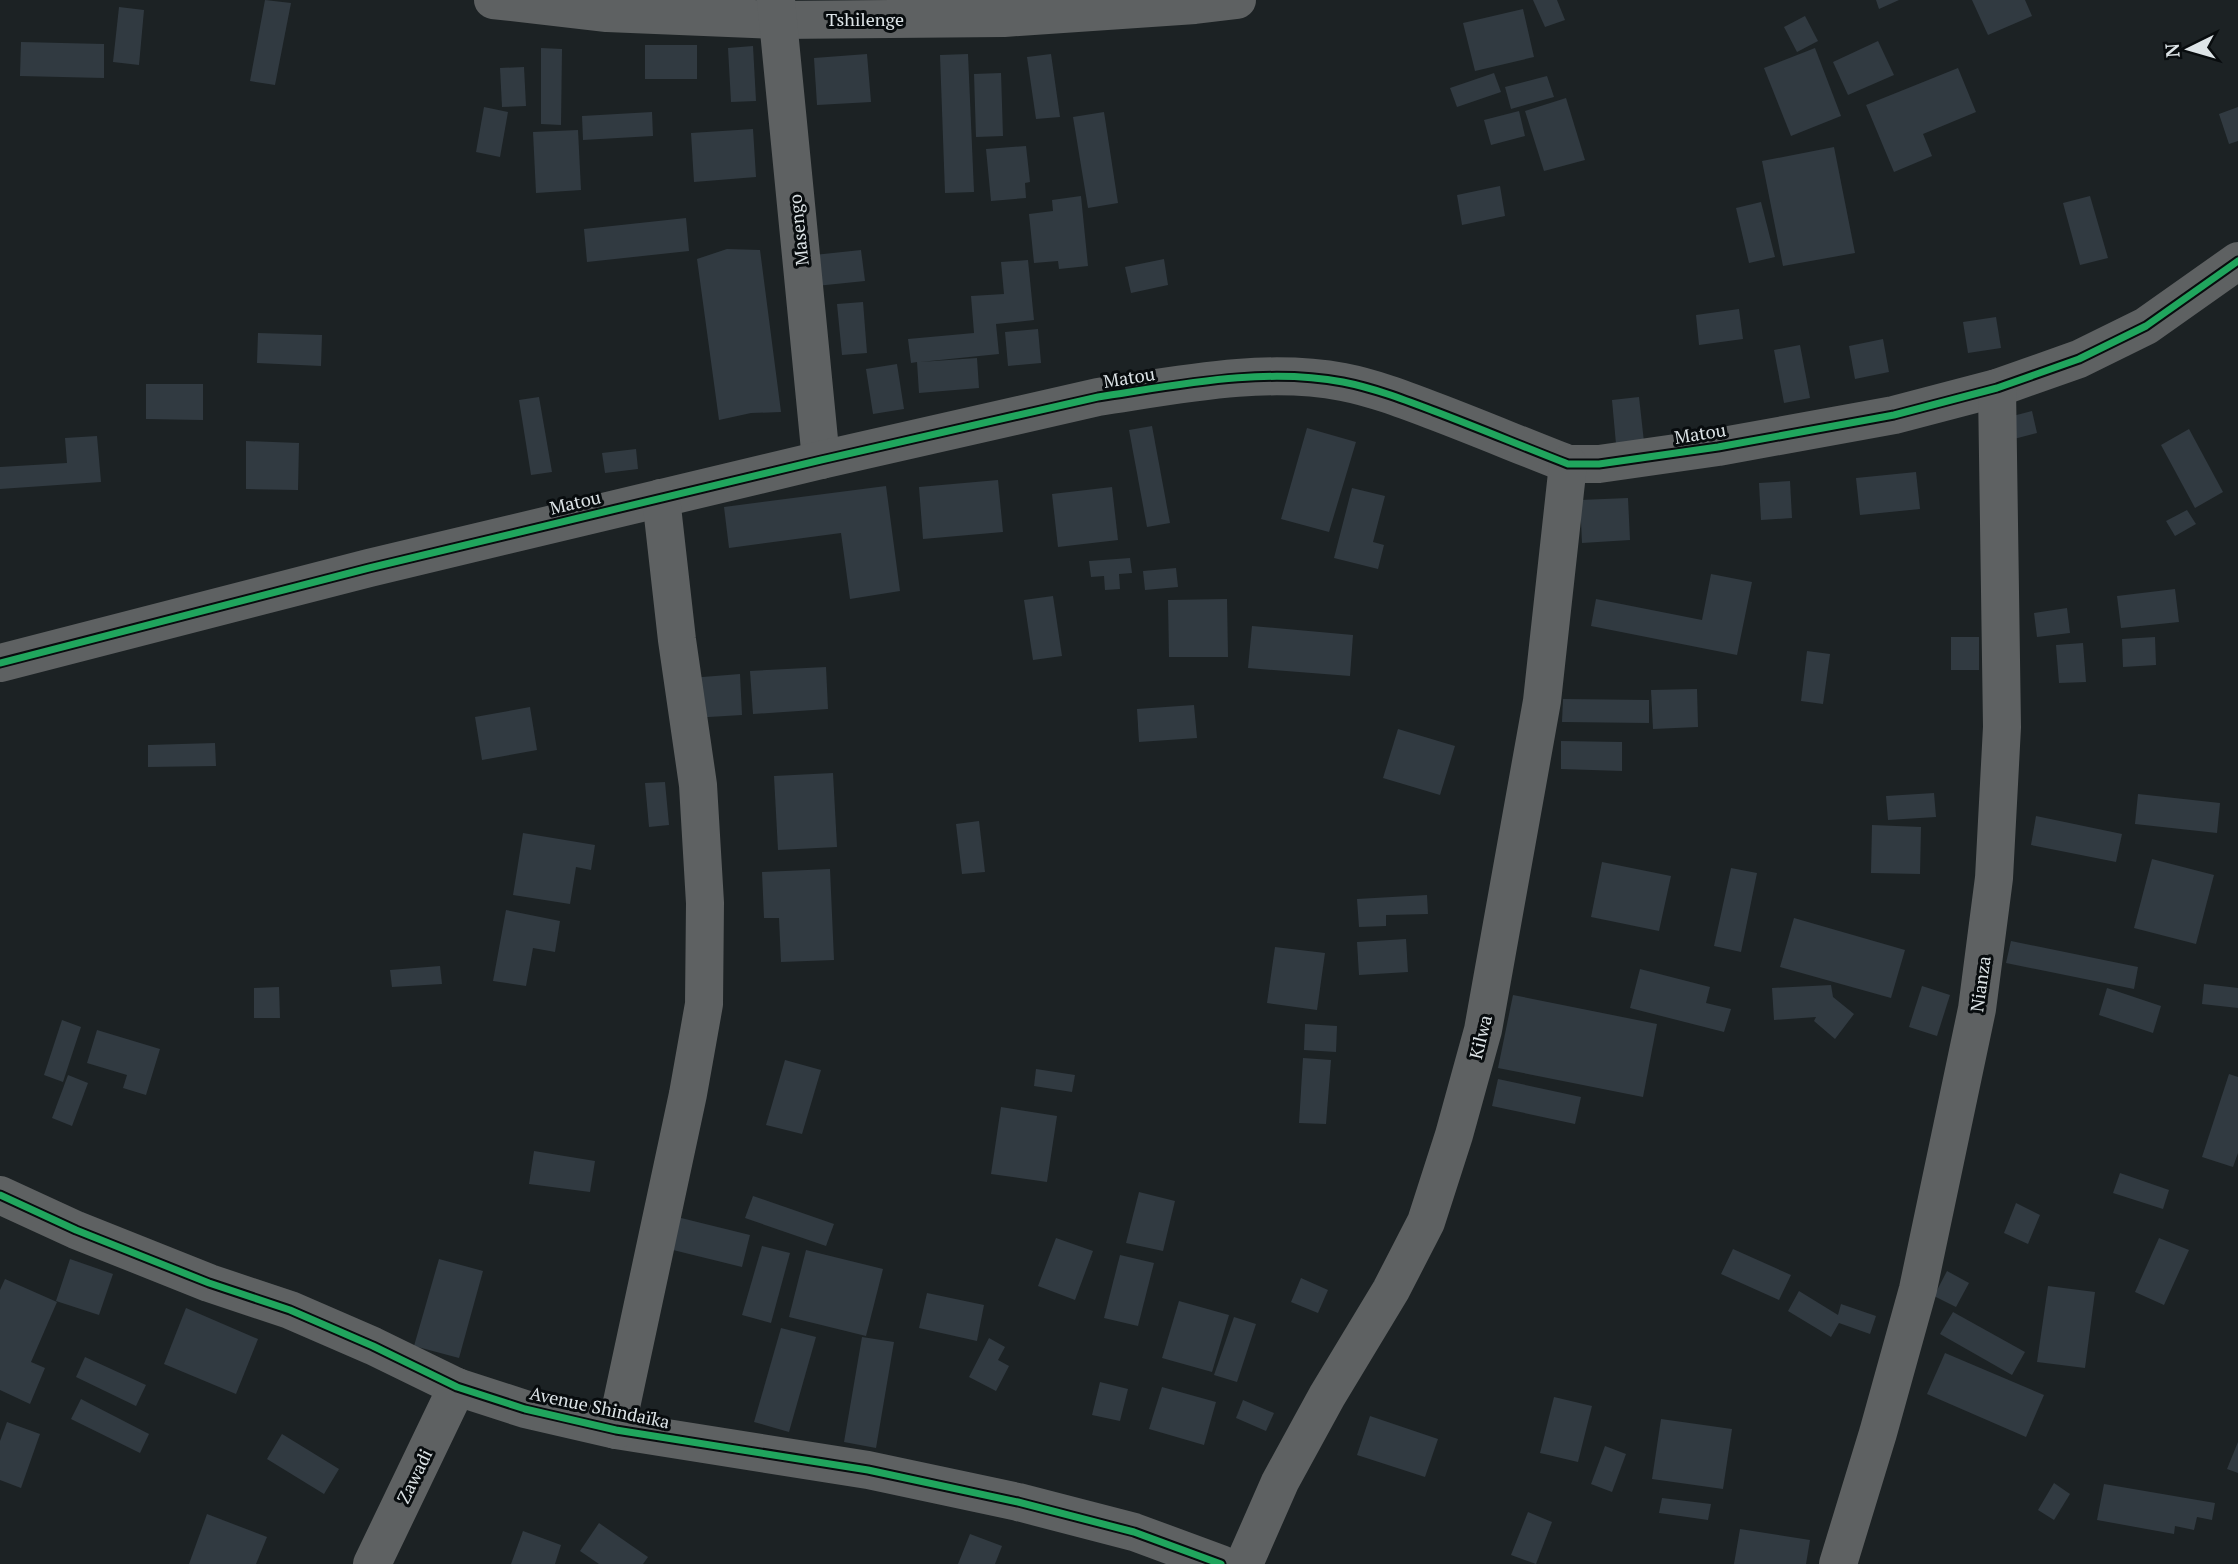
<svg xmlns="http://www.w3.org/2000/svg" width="2238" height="1564" font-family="'PT Serif',serif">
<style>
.building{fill:#313a41}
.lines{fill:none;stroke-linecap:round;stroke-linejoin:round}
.street{stroke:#5e6162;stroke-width:38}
.cycleway-casing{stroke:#080c0e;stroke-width:11}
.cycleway{stroke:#20a55d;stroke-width:7}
.labels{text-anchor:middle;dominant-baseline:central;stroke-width:6;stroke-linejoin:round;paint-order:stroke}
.street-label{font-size:18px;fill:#dde4e7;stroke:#080c0e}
</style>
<rect width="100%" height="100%" fill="#1c2224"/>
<g class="building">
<path d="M265 0 291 3 275 85 250 81Z"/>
<path d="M1533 0H1557L1565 20 1545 27Z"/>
<path d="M1876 0H1899L1879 9Z"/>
<path d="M1972 0H2025L2032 16 1988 35Z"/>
<path d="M119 7 144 10 139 65 113 62Z"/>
<path d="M1523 9 1534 57 1475 71 1463 23Z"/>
<path d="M1805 16 1818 41 1797 52 1784 27Z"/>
<path d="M1878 41 1894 75 1848 95 1833 62Z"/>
<path d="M21 42 104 44V78L20 76Z"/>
<rect x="645" y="45" width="52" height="34"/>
<path d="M753 46 756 101 731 102 728 48Z"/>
<path d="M541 48 562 49 561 125 541 124Z"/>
<path d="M1815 48 1841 116 1791 136 1764 68Z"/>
<path d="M867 54 871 102 817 105 814 58Z"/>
<path d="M968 54 974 192 945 193 940 55Z"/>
<path d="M1051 54 1060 117 1036 119 1027 57Z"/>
<path d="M524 67 526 106 502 107 500 68Z"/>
<path d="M1958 68 1976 112 1923 134 1932 156 1894 172 1866 105Z"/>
<path d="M1001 73 1003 136 976 137 974 74Z"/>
<path d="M1494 73 1501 92 1457 107 1450 88Z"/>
<path d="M1547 76 1554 97 1511 109 1505 87Z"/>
<path d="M1566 98 1585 160 1544 171 1525 111Z"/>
<path d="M484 107 508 112 500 157 476 152Z"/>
<path d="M2238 107V141L2229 144 2219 114Z"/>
<path d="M1519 111 1525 136 1491 145 1484 120Z"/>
<path d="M652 112 653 136 583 140 582 116Z"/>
<path d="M1104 112 1118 203 1088 208 1073 117Z"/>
<path d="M753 129 756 177 694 182 691 133Z"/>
<path d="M578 130 581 190 536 193 533 132Z"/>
<path d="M1026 146 1030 182 1025 183 1026 198 991 201 986 149Z"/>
<path d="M1834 147 1855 253 1783 266 1762 161Z"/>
<path d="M1500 186 1505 216 1462 225 1457 195Z"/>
<path d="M1081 196 1088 266 1059 269 1058 261 1034 263 1029 214 1053 211 1052 200Z"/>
<path d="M2090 196 2108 258 2080 265 2063 203Z"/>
<path d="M1761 202 1775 257 1749 263 1736 208Z"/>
<path d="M686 218 689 251 587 262 584 229Z"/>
<path d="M727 249 760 250 781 412 751 413 719 420 697 259Z"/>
<path d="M861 250 865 281 816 286 814 255Z"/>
<path d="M1164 259 1168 285 1131 293 1125 267Z"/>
<path d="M1028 260 1034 320 996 324 999 354 920 362 977 358 979 388 919 393 917 362 911 363 908 339 974 333 971 296 1004 294 1001 262Z"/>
<path d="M863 302 867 353 842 355 837 304Z"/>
<path d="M1739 309 1743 339 1699 345 1696 315Z"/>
<path d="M1996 317 2001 348 1968 353 1963 322Z"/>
<path d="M1038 329 1041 363 1008 366 1005 332Z"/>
<path d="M258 333 322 335 321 366 257 363Z"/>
<path d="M1883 339 1889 372 1855 379 1849 346Z"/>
<path d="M1800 345 1810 398 1784 403 1774 350Z"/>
<path d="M897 364 904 409 873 414 866 369Z"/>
<path d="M146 384H203V420L146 419Z"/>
<path d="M539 397 552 472 531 475 519 400Z"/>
<path d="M1639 397 1644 442 1616 444 1612 400Z"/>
<path d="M2032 411 2037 433 2010 440 2005 418Z"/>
<path d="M1152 426 1170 523 1147 527 1129 430Z"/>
<path d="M1307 428 1356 442 1329 532 1281 519Z"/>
<path d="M2189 429 2223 492 2195 508 2161 445Z"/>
<path d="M97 436 101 482 0 489V467L67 463 65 438Z"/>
<path d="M246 441 299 443 298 490 246 489Z"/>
<path d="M636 449 638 469 605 473 602 453Z"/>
<path d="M1916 472 1920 509 1860 515 1856 478Z"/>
<path d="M998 480 1003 532 923 539 919 487Z"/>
<path d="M1790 481 1792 518 1761 520 1759 483Z"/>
<path d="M886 486 900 591 850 599 841 533 729 548 724 507Z"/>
<path d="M1112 487 1118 540 1058 547 1052 494Z"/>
<path d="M1352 488 1385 496 1373 542 1384 545 1378 569 1334 558Z"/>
<path d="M1628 498 1630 540 1582 543 1580 500Z"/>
<path d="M2187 510 2196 524 2175 536 2166 521Z"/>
<path d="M1130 558 1132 573 1119 574 1120 589 1105 590 1104 576 1091 577 1089 561Z"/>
<path d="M1176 568 1178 587 1145 590 1143 571Z"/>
<path d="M1711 574 1752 582 1737 655 1591 626 1596 599 1702 620Z"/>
<path d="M2175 589 2179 622 2121 628 2117 596Z"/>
<path d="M1053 596 1062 656 1033 660 1024 600Z"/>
<path d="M1227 599 1228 657H1169L1168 600Z"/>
<path d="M2067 608 2070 633 2037 637 2034 613Z"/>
<path d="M1252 626 1353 635 1350 676 1248 668Z"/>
<rect x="1951" y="637" width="28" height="33"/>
<path d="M2155 637 2156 665 2123 667 2122 639Z"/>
<path d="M2083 643 2086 682 2059 683 2056 645Z"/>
<path d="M1807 651 1830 654 1823 704 1801 701Z"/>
<path d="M826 667 828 709 753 714 750 671Z"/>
<path d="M740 674 742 715 692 718 690 678Z"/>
<path d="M1697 689 1698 727 1653 729 1651 690Z"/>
<path d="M1563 699 1649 700V723L1562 722Z"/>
<path d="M1194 705 1197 738 1139 742 1137 709Z"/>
<path d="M530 707 537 750 482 760 475 717Z"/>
<path d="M1398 729 1455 746 1440 795 1383 778Z"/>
<path d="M1561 741 1622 742V771L1561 769Z"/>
<path d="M215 743 216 766 148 767V745Z"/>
<path d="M833 773 837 847 778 850 774 776Z"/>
<path d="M665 782 669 825 649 827 645 783Z"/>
<path d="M1934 793 1936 817 1888 820 1886 796Z"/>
<path d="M2138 794 2220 803 2217 833 2135 824Z"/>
<path d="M2036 816 2122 834 2116 862 2031 845Z"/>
<path d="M979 821 985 872 962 874 956 824Z"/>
<path d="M1872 825 1921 827 1920 874 1871 873Z"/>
<path d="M523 833 595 845 591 870 576 867 570 904 513 895Z"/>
<path d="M2152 859 2214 875 2196 944 2134 928Z"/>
<path d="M1602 862 1671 876 1659 931 1591 917Z"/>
<path d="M1731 868 1757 873 1741 952 1714 946Z"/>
<path d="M830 869 834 960 781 962 779 918H764L762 872Z"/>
<path d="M1427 895 1428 914 1386 915V926L1359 927 1357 899Z"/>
<path d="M506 910 560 921 555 952 533 948 526 986 493 981Z"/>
<path d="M1794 918 1905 950 1891 998 1780 967Z"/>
<path d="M1406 939 1408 972 1359 975 1357 942Z"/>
<path d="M2011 941 2138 967 2134 989 2006 963Z"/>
<path d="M1275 947 1325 953 1317 1010 1267 1003Z"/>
<path d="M440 966 442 984 392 987 390 970Z"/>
<path d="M1640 969 1710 987 1706 1003 1731 1009 1724 1032 1630 1008Z"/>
<path d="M2204 984 2238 988V1008L2202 1004Z"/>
<path d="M1831 985 1833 997 1854 1014 1835 1039 1814 1021 1816 1017 1774 1020 1772 988Z"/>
<path d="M1922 986 1950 995 1937 1036 1909 1027Z"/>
<path d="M279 987 280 1018H254V988Z"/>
<path d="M2107 988 2161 1006 2153 1033 2099 1015Z"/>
<path d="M1513 995 1657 1024 1643 1097 1498 1068Z"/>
<path d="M62 1020 81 1027 63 1082 44 1075Z"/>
<path d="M1305 1024 1337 1026 1336 1052 1304 1050Z"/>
<path d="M97 1030 160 1049 146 1095 123 1088 127 1075 87 1063Z"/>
<path d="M1303 1058 1331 1060 1326 1124 1299 1123Z"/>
<path d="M785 1060 821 1070 802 1134 766 1125Z"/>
<path d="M1036 1069 1075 1075 1072 1092 1034 1086Z"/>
<path d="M2229 1074 2238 1077V1153L2233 1167 2202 1157Z"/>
<path d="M68 1075 88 1083 72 1126 52 1118Z"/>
<path d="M1498 1079 1581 1097 1575 1124 1492 1106Z"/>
<path d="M1001 1107 1057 1116 1047 1182 991 1174Z"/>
<path d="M534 1151 595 1161 590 1192 529 1184Z"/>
<path d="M2120 1173 2169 1190 2163 1209 2113 1193Z"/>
<path d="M1139 1192 1175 1201 1163 1251 1126 1243Z"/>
<path d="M753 1196 834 1224 826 1246 745 1218Z"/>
<path d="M2016 1203 2040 1215 2028 1244 2004 1233Z"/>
<path d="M677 1217 750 1235 742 1267 669 1249Z"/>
<path d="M1056 1238 1093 1251 1075 1300 1038 1286Z"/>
<path d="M2159 1238 2189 1250 2164 1305 2135 1292Z"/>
<path d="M762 1246 790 1253 771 1323 742 1315Z"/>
<path d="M1733 1249 1791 1275 1779 1300 1721 1274Z"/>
<path d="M806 1250 883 1269 866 1336 789 1317Z"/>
<path d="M1120 1255 1154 1263 1138 1326 1104 1318Z"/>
<path d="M70 1259 113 1274 99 1315 56 1301Z"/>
<path d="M439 1259 483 1271 459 1358 414 1346Z"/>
<path d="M1947 1271 1969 1283 1956 1307 1934 1296Z"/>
<path d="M1301 1278 1328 1290 1318 1313 1291 1302Z"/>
<path d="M5 1279 57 1302 31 1362 45 1368 30 1404 0 1390V1290Z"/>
<path d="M2048 1286 2095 1292 2085 1368 2037 1362Z"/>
<path d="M1799 1291 1838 1315 1841 1304 1876 1316 1870 1334 1839 1323 1831 1337 1788 1311Z"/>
<path d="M927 1293 984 1305 977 1341 919 1328Z"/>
<path d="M1179 1301 1229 1315 1212 1372 1162 1358Z"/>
<path d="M186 1308 258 1339 236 1394 164 1364Z"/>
<path d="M1953 1312 2025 1352 2012 1375 1940 1334Z"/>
<path d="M1234 1317 1256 1324 1237 1382 1214 1375Z"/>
<path d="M781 1328 816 1337 789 1432 754 1422Z"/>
<path d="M862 1337 894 1342 876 1448 844 1442Z"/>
<path d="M989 1338 1005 1347 998 1360 1009 1366 996 1391 969 1377Z"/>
<path d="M1945 1353 2044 1395 2026 1437 1927 1394Z"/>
<path d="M85 1357 146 1385 136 1406 76 1377Z"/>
<path d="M1100 1382 1128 1389 1120 1421 1092 1415Z"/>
<path d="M1162 1387 1216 1402 1204 1445 1149 1429Z"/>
<path d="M1554 1397 1592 1406 1578 1462 1540 1453Z"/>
<path d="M81 1399 149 1434 140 1453 71 1419Z"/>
<path d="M1243 1400 1274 1413 1266 1431 1236 1418Z"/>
<path d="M1370 1416 1438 1439 1425 1477 1357 1455Z"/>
<path d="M1661 1419 1732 1429 1723 1489 1652 1479Z"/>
<path d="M7 1422 40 1434 21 1488 0 1480V1441Z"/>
<path d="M282 1434 339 1469 324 1494 267 1459Z"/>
<path d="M2238 1442V1473L2227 1469Z"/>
<path d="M1605 1446 1626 1454 1612 1492 1591 1484Z"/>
<path d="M2054 1483 2070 1494 2054 1520 2038 1510Z"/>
<path d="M2104 1484 2215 1503 2212 1520 2197 1517 2194 1530 2175 1526 2174 1534 2097 1520Z"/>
<path d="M1662 1498 1711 1504 1708 1520 1659 1513Z"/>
<path d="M1528 1512 1552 1522 1536 1564 1511 1555Z"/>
<path d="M207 1514 267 1537 256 1564H189Z"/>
<path d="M599 1523 648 1557 643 1564H599L580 1551Z"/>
<path d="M1740 1529 1810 1540 1806 1564H1734Z"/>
<path d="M523 1531 561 1545 555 1564H511Z"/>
<path d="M970 1534 1002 1546 995 1564H958Z"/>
</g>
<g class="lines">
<g class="street">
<path d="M493 0 607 13 778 20 1004 18 1195 5 1237 0"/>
<path d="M776 0 821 460"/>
<path d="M0 663 369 568 821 460 1098 397C1178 385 1263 367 1343 382 1374 388 1405 400 1434 411 1479 428 1524 447 1568 464H1599L1718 447 1894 415 1997 388 2079 359 2146 326 2238 261"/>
<path d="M0 1195 76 1230 209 1283 290 1310 373 1346 457 1387 525 1409 616 1430 868 1470 1018 1502 1134 1532 1221 1564"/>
<path d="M616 1430 688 1094 704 1004 705 903 698 785 677 640 661 498"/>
<path d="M372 1564 457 1387"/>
<path d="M1244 1564 1280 1482 1327 1396 1391 1290 1426 1222 1454 1135 1483 1030 1542 701 1568 464"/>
<path d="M1838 1564 1878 1433 1918 1289 1977 1009 1994 878 2002 727 1997 388"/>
</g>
<defs>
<g id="cycleway">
<path d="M0 663 369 568 821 460 1098 397C1178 385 1263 367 1343 382 1374 388 1405 400 1434 411 1479 428 1524 447 1568 464H1599L1718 447 1894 415 1997 388 2079 359 2146 326 2238 261"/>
<path d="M0 1195 76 1230 209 1283 290 1310 373 1346 457 1387 525 1409 616 1430 868 1470 1018 1502 1134 1532 1221 1564"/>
</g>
</defs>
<use href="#cycleway" class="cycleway-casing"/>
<use href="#cycleway" class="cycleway"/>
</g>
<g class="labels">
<g class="street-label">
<text x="865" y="19">Tshilenge</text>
<text transform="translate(798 230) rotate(-96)">Masengo</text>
<text transform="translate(1129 377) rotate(-9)">Matou</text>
<text transform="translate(1700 433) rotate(-9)">Matou</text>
<text transform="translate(575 502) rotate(-13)">Matou</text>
<text transform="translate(1980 984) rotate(-82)">Nianza</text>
<text transform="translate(1480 1037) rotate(-76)">Kilwa</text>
<text transform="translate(600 1407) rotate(12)">Avenue Shindaïka</text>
<text transform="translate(414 1476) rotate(-64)">Zawadi</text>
</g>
</g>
<g transform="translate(2189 49) rotate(265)" stroke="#080c0e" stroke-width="5" paint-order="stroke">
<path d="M0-5L12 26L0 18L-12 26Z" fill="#dde4e7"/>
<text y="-10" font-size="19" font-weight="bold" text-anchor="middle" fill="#dde4e7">N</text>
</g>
</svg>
